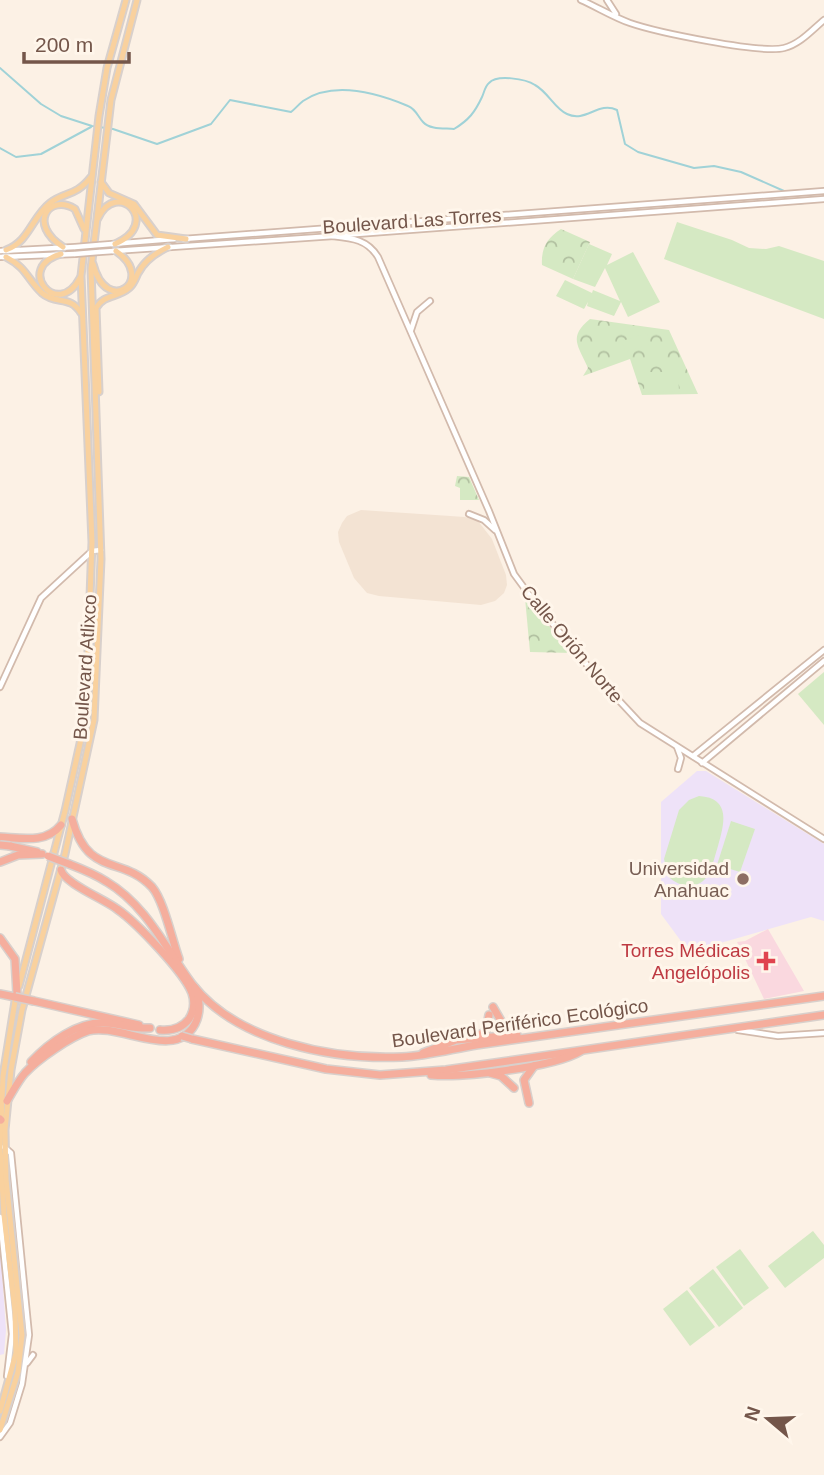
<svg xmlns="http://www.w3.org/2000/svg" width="824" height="1475" font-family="Arial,sans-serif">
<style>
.residential{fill:#f3e3d3}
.education{fill:#eee2f8}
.medical{fill:#fad8df}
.forest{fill:url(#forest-crowns)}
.garden{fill:#d5e9c3}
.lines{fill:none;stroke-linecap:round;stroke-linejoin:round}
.stream{stroke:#a0d2d7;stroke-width:2}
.secondary-casing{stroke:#d2baac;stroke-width:8}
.primary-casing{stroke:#d8d0cc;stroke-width:9}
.highway-casing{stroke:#d8d0cc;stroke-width:10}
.secondary{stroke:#fff;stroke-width:4.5}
.primary{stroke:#f9d19e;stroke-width:5}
.highway{stroke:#f5ae9d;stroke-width:7}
.secondary-bridge-casing{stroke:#d2baac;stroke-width:8;stroke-linecap:butt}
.highway-bridge-casing{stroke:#d8d0cc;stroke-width:10;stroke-linecap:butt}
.secondary-bridge{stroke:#fff;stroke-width:4.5}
.highway-bridge{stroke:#f5ae9d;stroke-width:7}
.education-dot{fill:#8d6e63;stroke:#fff6eb;stroke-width:2.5}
.health-dot{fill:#e0444e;stroke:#fff6eb;stroke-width:2.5}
.labels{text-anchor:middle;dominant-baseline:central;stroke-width:6;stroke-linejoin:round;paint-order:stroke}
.street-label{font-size:19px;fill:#74564a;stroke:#fff6eb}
.education-label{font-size:19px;fill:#785e54;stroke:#fff6eb;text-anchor:end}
.health-label{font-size:19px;fill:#be3a42;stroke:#fff6eb;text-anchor:end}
</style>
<defs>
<pattern id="forest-crowns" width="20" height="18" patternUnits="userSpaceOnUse" patternTransform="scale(1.75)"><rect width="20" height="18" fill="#d5e9c3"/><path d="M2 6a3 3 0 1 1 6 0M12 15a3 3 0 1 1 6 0" fill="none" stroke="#b1c0a0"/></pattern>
</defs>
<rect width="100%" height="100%" fill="#fcf1e5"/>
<path class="residential" d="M361 510 465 517 478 521 492 539 506 575 507 585 504 593 495 601 481 605 379 596 367 593 354 578 339 542 338 532 342 523 347 516Z"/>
<g class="education">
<path d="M697 771H706L824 844V921L811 917 689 952 661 914V802Z"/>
<path d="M0 1243 6 1330 4 1354 0 1355Z"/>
</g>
<path class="medical" d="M768 929 804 991 764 999 737 942 745 941Z"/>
<g class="forest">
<path d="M561 229 590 242 573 279 542 265C541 248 547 238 561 229Z"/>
<path d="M590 319 669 330 698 394 642 395 630 359 583 376 588 368C578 345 568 337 590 319Z"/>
<path d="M457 476 469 477 479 500H460V488L455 486Z"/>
<path d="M525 598 572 653 530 652Z"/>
</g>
<g class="garden">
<path d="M677 222 732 240 749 248 766 249 779 246 824 261V319L664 259Z"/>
<path d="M589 244 612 254 607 265 633 252 660 302 628 317 621 302 614 316 587 306 588 302 584 309 556 296 565 280 592 293 593 290 620 301 605 268 595 287 573 279Z"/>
<path d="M647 333 651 344 625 352 622 341Z"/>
<path d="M645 372H678L679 391 644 393Z"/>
<path d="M824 672V725L798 694Z"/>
<path d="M699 796C732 798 724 825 718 846 715 855 713 865 709 873 701 890 680 889 668 876L664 859 679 810 689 800Z"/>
<path d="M731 821 755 829 740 872 717 865Z"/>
<path d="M813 1231 824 1245V1258L785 1288 768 1266Z"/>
<path d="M740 1249 769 1288 744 1306 716 1267Z"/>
<path d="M713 1269 743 1308 719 1327 689 1288Z"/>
<path d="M687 1290 715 1327 690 1346 663 1309Z"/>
</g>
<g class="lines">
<g class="stream">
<path d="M0 68 41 104 61 116 92 126 113 129 157 144 211 124 230 100 291 112C295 109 298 105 303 101 334 80 377 93 408 106 416 109 418 117 423 122 430 130 445 128 454 129 469 120 475 112 482 97 484 93 485 86 489 83 497 74 526 79 535 85 548 92 555 109 567 114 586 123 598 101 617 110L625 144 638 152 694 168 714 166 741 172 784 191"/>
<path d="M0 148 16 157 41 154 91 127"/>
<path d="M795 204 822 201"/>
</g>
<defs>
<g id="secondary">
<path d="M581 0C597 7 613 17 630 23 656 32 761 54 784 48 800 44 812 30 824 20"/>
<path d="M607 0 616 14"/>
<path d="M343 235 824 199"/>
<path d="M332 236C351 238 367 239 378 257L489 511 514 574 536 604 598 678 640 723 824 839"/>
<path d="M183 239 824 191"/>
<path d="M99 245 174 239"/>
<path d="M0 251 75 247"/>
<path d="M99 252 334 236"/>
<path d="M0 257 75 254"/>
<path d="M411 330 417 312 430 301"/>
<path d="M469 514 484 520 495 530"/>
<path d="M0 687 41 598 92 551 101 550"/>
<path d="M677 747 681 758 678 769"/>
<path d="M693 756 824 650"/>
<path d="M702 763 824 661"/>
<path d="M738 1030 778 1036 824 1033"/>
<path d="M0 1217 12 1334 7 1376"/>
<path d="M27 1363 33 1355"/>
<path d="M0 1437 10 1423 22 1384 29 1335 11 1153 4 1147"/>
</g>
<g id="primary">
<path d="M101 182 109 193 134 204 157 235 186 239"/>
<path d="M98 218C117 178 163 223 115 244"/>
<path d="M63 247C27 224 49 193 75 209L84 229"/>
<path d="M6 250C29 242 32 217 50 203 66 191 75 197 91 177"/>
<path d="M61 254C14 267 57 321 80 278"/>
<path d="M6 257C27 268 27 279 42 293 56 305 70 295 81 313"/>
<path d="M93 264C107 318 157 279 116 251"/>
<path d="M99 392 96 308C104 294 118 298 129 288 134 284 135 279 138 273 145 260 155 253 168 247"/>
<path d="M19 986 65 811 81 739 86 706 92 542 81 276 99 116 107 68 126 0"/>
<path d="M0 1411 16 1353 15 1311 4 1215 0 1148 3 1076 16 995"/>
<path d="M0 1430 18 1372 22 1335 6 1179 5 1130 11 1070 22 1010 65 854 94 720 101 559 91 269 111 100 137 0"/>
</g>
<g id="highway">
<path d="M72 819C88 878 122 855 152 887 164 901 172 940 179 959"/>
<path d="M0 837C21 838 46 844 61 825"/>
<path d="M10 846 37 852"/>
<path d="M0 862 18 855 42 854"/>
<path d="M69 864C82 869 95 874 107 882 146 905 166 949 192 984 237 1042 333 1060 402 1057 427 1056 452 1049 476 1045L824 996"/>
<path d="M61 870C64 883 104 899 117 909 136 922 184 972 192 993 195 1002 194 1011 189 1019 182 1028 171 1031 160 1030"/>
<path d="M0 938 15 959 17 994"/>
<path d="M0 994 15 997"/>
<path d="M34 1001 139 1025"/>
<path d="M493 1007 504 1026 515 1033"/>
<path d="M477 1036 486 1031 489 1015"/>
<path d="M192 1039 326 1069 380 1075 446 1070 824 1015"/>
<path d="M423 1053 456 1040 517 1035"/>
<path d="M31 1062C49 1043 78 1021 106 1023 121 1024 134 1029 150 1028"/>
<path d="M490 1073 501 1076 514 1088"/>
<path d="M431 1075C463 1078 555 1067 581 1051"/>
<path d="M7 1101C13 1091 18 1081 25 1073 38 1059 70 1037 88 1031 119 1022 175 1062 195 1024 201 1012 200 1000 195 988"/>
<path d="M529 1103 524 1080 534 1066"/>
<path d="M0 1119 1 1120"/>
</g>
</defs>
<use href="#secondary" class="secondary-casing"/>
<use href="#primary" class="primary-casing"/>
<use href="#highway" class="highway-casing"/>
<use href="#secondary" class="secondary"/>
<use href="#primary" class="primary"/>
<use href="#highway" class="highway"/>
<defs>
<g id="secondary-bridge">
<path d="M75 247 99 245"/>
<path d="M75 254 99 252"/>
</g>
<g id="highway-bridge">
<path d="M0 845 10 846"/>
<path d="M48 856 69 864"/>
<path d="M15 997 34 1001"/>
<path d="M182 1036 192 1039"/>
</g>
</defs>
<use href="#secondary-bridge" class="secondary-bridge-casing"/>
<use href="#highway-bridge" class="highway-bridge-casing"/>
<use href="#secondary-bridge" class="secondary-bridge"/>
<use href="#highway-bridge" class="highway-bridge"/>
</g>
<circle class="education-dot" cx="743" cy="879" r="7"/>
<path class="health-dot" d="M762.5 950.5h7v7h7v7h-7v7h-7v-7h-7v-7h7z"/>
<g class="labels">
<g class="street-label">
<text transform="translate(412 221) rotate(-4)">Boulevard Las Torres</text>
<text transform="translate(572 644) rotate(50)">Calle Orión Norte</text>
<text transform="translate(85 667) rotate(-86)">Boulevard Atlixco</text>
<text transform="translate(520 1023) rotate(-8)">Boulevard Periférico Ecológico</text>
</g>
<g class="education-label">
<text x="729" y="868">Universidad<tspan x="729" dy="22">Anahuac</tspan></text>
</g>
<g class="health-label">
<text x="750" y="950">Torres Médicas<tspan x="750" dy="22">Angelópolis</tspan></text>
</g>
</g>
<g transform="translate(768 1419) rotate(289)" stroke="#fff6eb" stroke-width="5" paint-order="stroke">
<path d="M0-5L12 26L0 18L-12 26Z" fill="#74564a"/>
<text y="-10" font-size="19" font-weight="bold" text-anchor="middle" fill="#74564a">N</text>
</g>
<path d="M24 52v10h105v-10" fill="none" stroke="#74564a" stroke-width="3.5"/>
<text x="35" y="52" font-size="21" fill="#74564a" stroke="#fff6eb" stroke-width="5" paint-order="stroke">200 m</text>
</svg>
